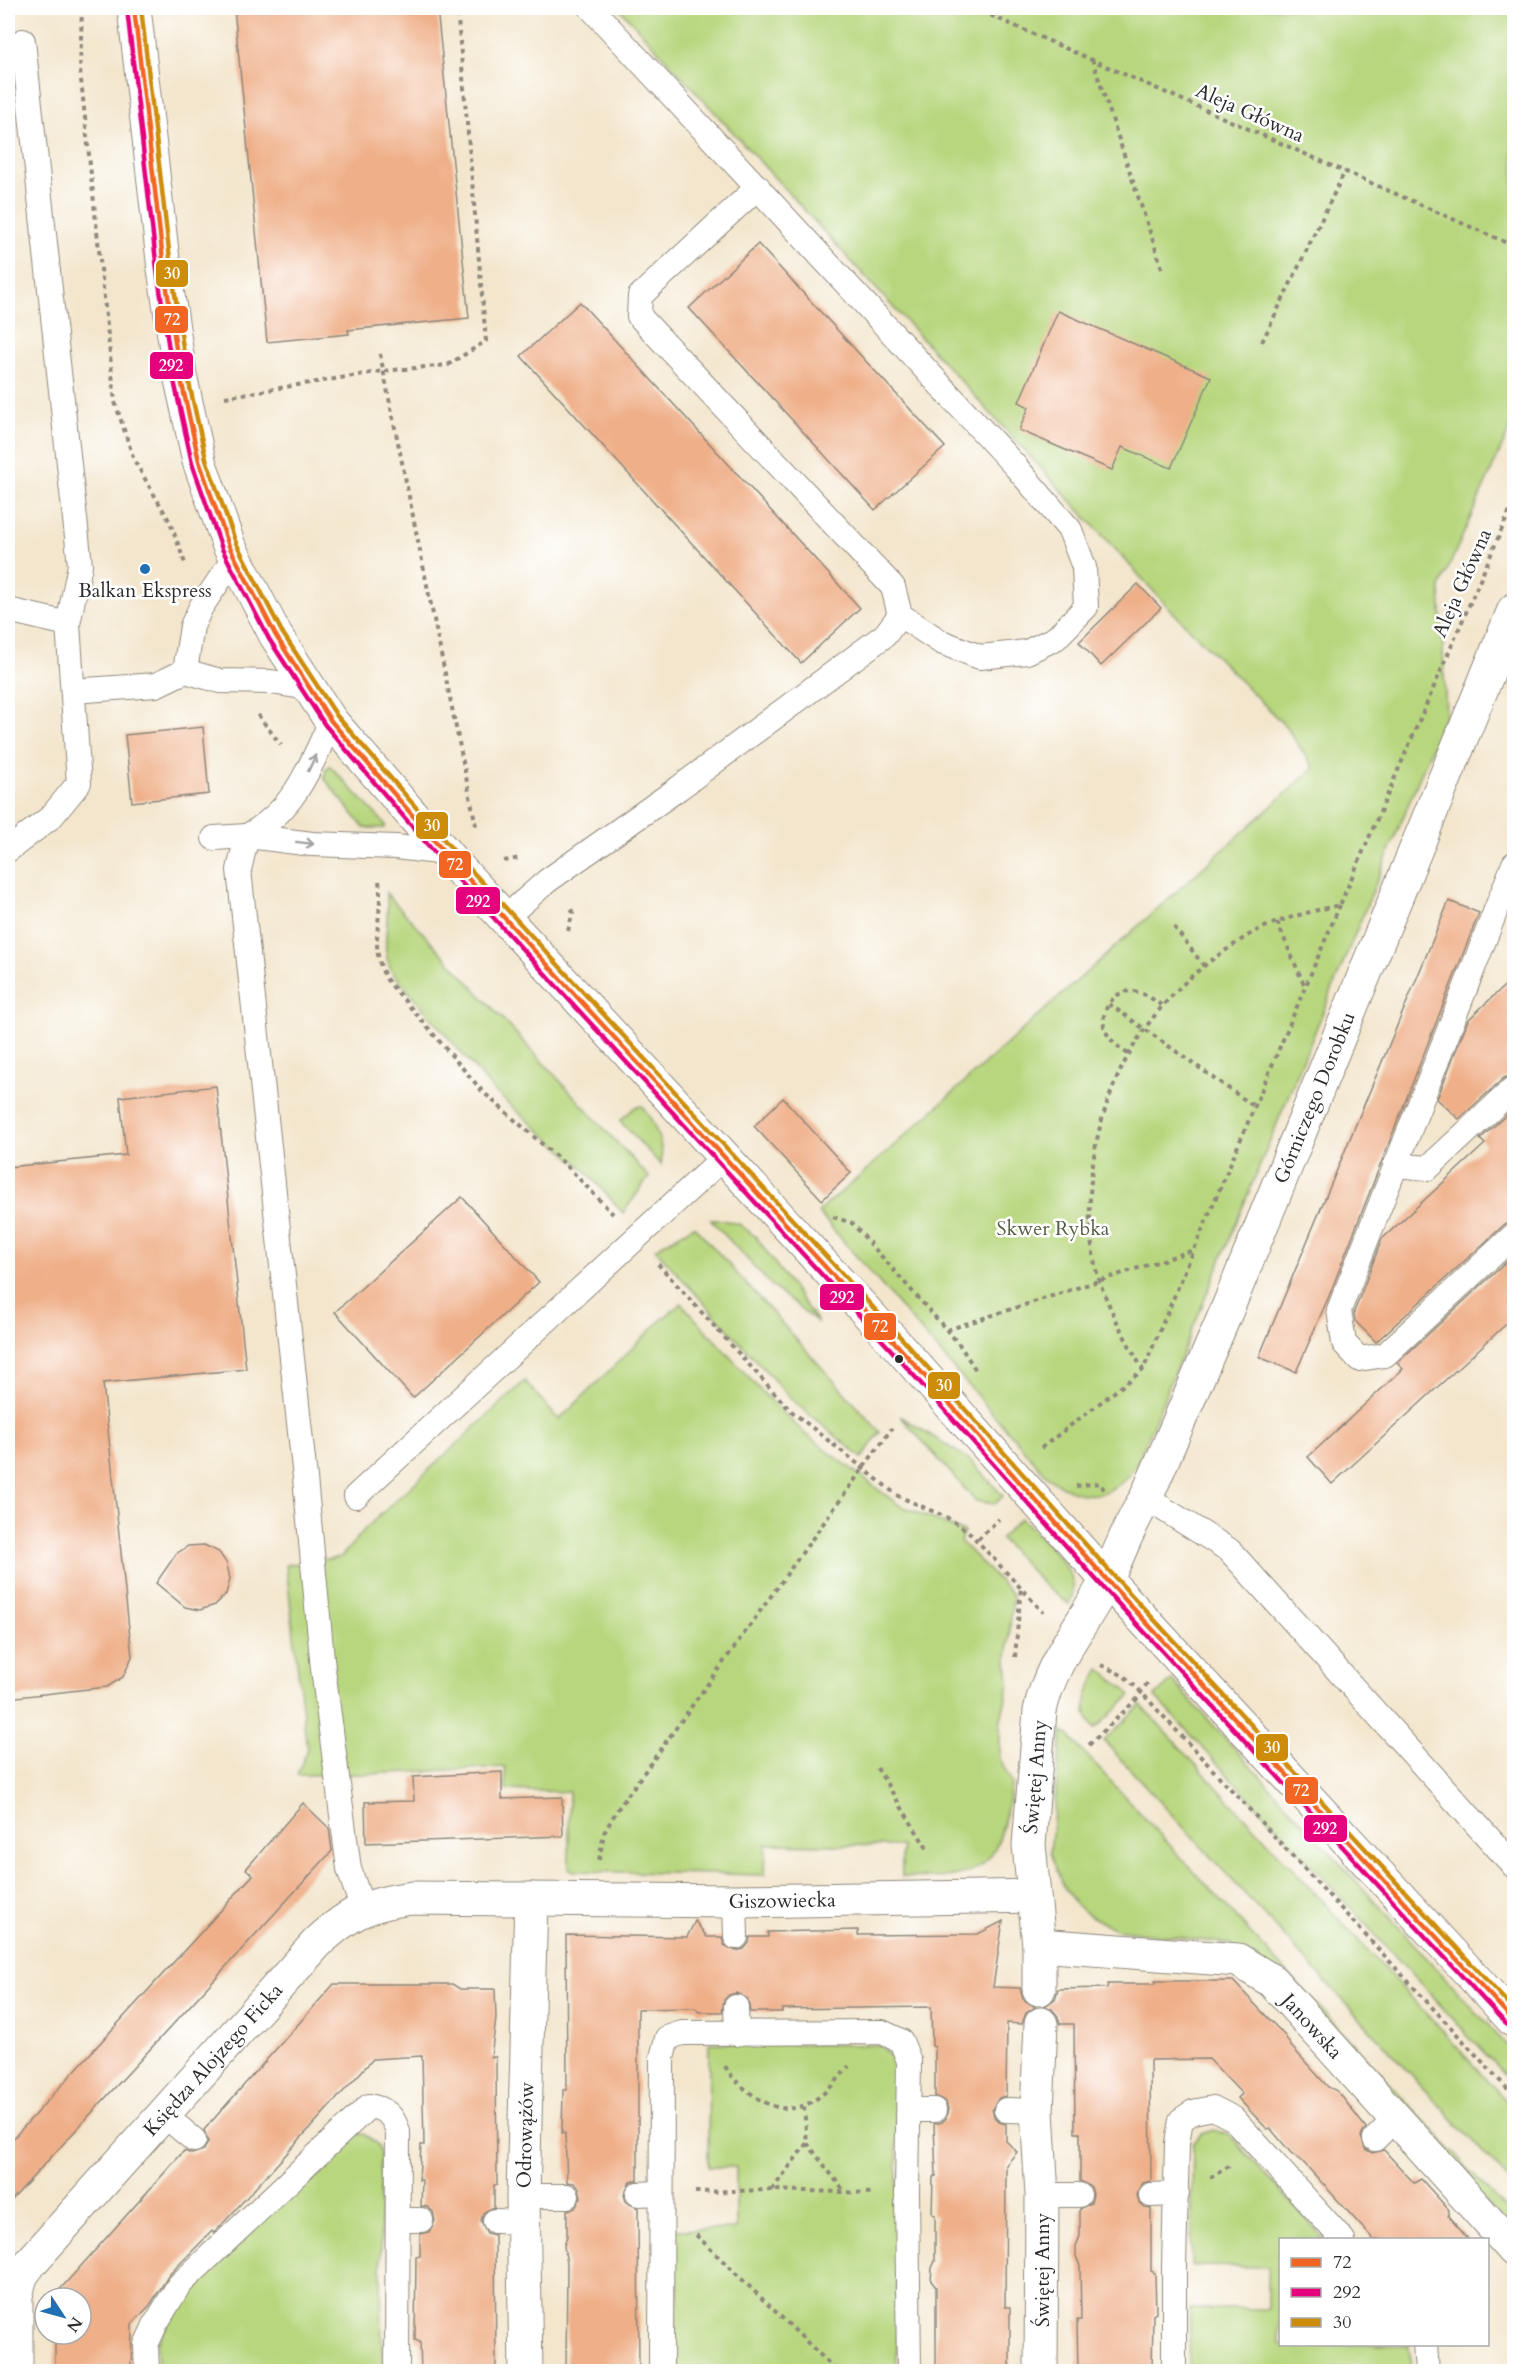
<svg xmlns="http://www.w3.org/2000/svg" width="1522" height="2379" font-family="Cardo,serif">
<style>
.green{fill:#b7d67d;stroke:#718054;stroke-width:1.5}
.building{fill:#efaf88}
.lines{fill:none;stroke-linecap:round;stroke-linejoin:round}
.service-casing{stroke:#8f887c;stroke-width:26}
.minor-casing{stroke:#8f887c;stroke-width:35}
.tertiary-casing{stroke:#8f887c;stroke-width:35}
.path{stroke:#8f887c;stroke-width:4;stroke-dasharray:4.5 4.5;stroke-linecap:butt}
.service{stroke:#fff;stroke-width:24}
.minor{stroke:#fff;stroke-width:33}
.tertiary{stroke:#fff;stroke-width:33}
.bus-1-casing{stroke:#fff;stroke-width:9}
.bus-2-casing{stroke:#fff;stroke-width:9}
.bus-3-casing{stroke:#fff;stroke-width:9}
.bus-1{stroke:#f26522;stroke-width:4.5}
.bus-2{stroke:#e5007d;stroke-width:4.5}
.bus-3{stroke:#ce8d09;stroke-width:4.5}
.oneway{stroke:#a0a0a0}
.poi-dot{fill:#1f6fb2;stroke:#fff;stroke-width:2}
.bus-dot{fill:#2b2b2b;stroke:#fff;stroke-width:2}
.labels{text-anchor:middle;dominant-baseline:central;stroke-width:5;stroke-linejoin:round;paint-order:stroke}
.street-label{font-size:20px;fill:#2b2b2b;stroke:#fff}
.poi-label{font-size:20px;fill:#2b2b2b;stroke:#fff}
.park-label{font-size:20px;fill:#555e44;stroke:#fff}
.line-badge{stroke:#fff;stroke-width:2}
.badge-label{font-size:16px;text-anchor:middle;font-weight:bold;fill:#fff}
</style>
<rect width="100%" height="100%" fill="#fff"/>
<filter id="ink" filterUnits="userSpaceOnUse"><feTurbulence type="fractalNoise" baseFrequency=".0167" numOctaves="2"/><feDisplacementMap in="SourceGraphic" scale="12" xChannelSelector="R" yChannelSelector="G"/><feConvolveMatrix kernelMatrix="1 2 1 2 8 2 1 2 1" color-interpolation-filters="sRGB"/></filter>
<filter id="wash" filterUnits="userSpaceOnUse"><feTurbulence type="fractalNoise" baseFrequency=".008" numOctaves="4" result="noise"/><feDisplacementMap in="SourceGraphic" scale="24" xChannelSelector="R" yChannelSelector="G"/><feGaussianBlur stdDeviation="1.35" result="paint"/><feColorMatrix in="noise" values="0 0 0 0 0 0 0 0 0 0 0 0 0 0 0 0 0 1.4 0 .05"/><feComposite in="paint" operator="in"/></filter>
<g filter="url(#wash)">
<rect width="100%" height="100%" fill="#f3e6cd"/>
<g class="green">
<path d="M619 8H1514V419L1440 587 1446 713 1139 1459C1118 1501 1079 1505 1045 1474L818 1212 860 1176 1314 768 1286 727 1169 608Z"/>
<path d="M330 766 385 824V828H364L324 778 326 769Z"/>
<path d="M386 893 649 1177 623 1213 585 1170 494 1091 393 973C378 947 392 921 386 893Z"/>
<path d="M642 1106C654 1121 665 1146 661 1165L620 1121 635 1107Z"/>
<path d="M722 1220 739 1224 756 1237 818 1323 772 1286 711 1220Z"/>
<path d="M694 1226 880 1432 862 1458 792 1400 655 1249Z"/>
<path d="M681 1303 762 1392 804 1433 899 1505 964 1532 961 1542 1013 1595 1007 1659 1009 1684 1000 1724V1760L1012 1783C1008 1801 1003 1836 994 1850 977 1882 933 1878 902 1877V1846L766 1844 765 1875 574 1871 569 1868V1792L506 1790 505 1767 369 1774 297 1775 307 1750 286 1565 341 1557 366 1528 525 1381 559 1420 659 1322Z"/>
<path d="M900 1416 970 1460 1003 1496 995 1504 976 1501Z"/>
<path d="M1021 1518C1036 1534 1063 1557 1071 1576 1075 1585 1073 1596 1069 1604L1046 1587 1000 1538Z"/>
<path d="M1100 1669 1131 1695 1095 1729C1077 1708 1088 1690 1100 1669Z"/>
<path d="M1172 1680 1514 2053V2085L1155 1696Z"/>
<path d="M1141 1705 1514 2109V2186L1104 1741Z"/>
<path d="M1062 1732 1068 1735 1514 2218V2232L1230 1944 1115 1929 1091 1916 1075 1904 1062 1884 1050 1853Z"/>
<path d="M709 2043 879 2045 897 2062V2371H673V2230L736 2229V2167H708Z"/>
<path d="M1213 2130 1229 2134 1324 2239 1280 2240V2344L1409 2345 1411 2371H1189L1190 2309H1268V2267L1191 2266 1193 2144 1201 2134Z"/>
<path d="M364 2134 378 2145 380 2153 382 2371H158L157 2345 178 2303 351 2135Z"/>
</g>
<g id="blocks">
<g class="building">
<path d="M234 8H437L469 318 348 330 349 334 267 342Z"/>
<path d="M758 244 945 447 875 510 689 308Z"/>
<path d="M580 302 860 608 801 663 521 356Z"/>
<path d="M1058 311 1211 377 1171 468 1122 447 1112 470 1019 430 1029 407 1019 402Z"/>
<path d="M1138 584 1161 608 1101 666 1079 642Z"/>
<path d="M203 727 209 794 132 802 125 735Z"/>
<path d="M1449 901 1479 913 1329 1296 1296 1372 1259 1357Z"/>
<path d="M1515 976V1074L1504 1078 1459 1119 1437 1099 1468 1020Z"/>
<path d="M216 1086 246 1369 103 1383 132 1657 123 1677 107 1687 8 1698V1167L126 1155 120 1097Z"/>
<path d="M783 1098 851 1173 822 1200 754 1126Z"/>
<path d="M1515 1107V1221L1504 1225 1376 1342 1355 1321 1354 1312 1382 1239 1485 1144 1480 1139Z"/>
<path d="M462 1197 539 1282 413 1398 335 1312Z"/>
<path d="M1515 1254V1316L1332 1484 1308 1457 1403 1369 1397 1363Z"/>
<path d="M204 1545 219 1552 227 1564 230 1579 226 1594 215 1605 200 1610 185 1607 156 1583 176 1554 188 1546Z"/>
<path d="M502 1772V1799L562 1797 563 1836 366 1843 365 1802 414 1801 413 1777Z"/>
<path d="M303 1803 329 1828 332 1851 8 2204V2144L253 1875 246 1869Z"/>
<path d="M695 1921 707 1937H722L724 1945 736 1951 744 1949 749 1943 750 1937H768V1932L858 1930V1935L978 1934 1003 1921 993 1987 1020 1988 1023 1999 1035 2007 1026 2013 1022 2024 1007 2023 1006 2096 999 2098 992 2109 994 2117 999 2122 1006 2124V2141L1017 2152 1006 2165 1005 2307H1010V2372H936V2287L931 2281 932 2268 935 2261V2215L932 2214 933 2177 936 2176 934 2124 942 2122 946 2118 948 2109 946 2102 935 2096V2047L932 2046 931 2007 782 2009V2012H750L748 1999 736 1993 729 1995 724 2000 722 2012H699L695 2008 638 2009V2180L630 2182 624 2194 626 2202 638 2208 639 2372H566L567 2264 564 2246 567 2236V2210L575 2208 581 2197 579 2188 574 2183 567 2182 565 2133H562L563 2090H567L566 1935 687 1937Z"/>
<path d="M1155 1981H1233L1285 2036 1291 2046 1328 2087 1337 2091 1343 2098 1366 2128 1361 2136 1365 2149 1372 2153 1384 2150 1414 2183 1421 2179 1449 2210 1448 2216 1469 2240H1374L1302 2161 1291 2153 1270 2128 1267 2129 1238 2098 1242 2094 1209 2059 1150 2060 1151 2181 1143 2183 1137 2195 1139 2203 1145 2208 1151 2209V2271L1155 2273 1156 2313 1153 2315 1152 2372H1078L1077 2320H1081L1080 2266 1076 2256V2246L1080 2236V2209L1091 2203 1093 2194 1091 2187 1080 2181V2133H1075L1074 2024H1060L1057 2015 1052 2009 1045 2006 1055 1999 1058 1989 1107 1988 1108 1984H1155Z"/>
<path d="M334 1984H452L460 1989H495L496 2019 491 2057H496L497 2185H494V2207L483 2213 481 2221 487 2233 495 2235 496 2372H421L420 2342 415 2340 416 2257 420 2256V2234L429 2232 435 2221 433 2212 428 2207 421 2206 422 2180H419L421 2145H424L422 2056 373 2059 216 2231 214 2233 212 2231 169 2275 150 2305 132 2324 131 2372H55V2334H81V2298H55V2295L184 2151 192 2154 204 2150 208 2142 204 2130Z"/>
</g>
</g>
</g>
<g filter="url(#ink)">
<use href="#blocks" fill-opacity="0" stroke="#8f887c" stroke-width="1.5"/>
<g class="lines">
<defs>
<g id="service">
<path d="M591 8 1016 467 1070 530 1084 567 1086 607 1056 638 1027 652 980 657 941 642 900 615"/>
<path d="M23 41 80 565 68 624"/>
<path d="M8 610 68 624 79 783 51 817 8 850"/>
<path d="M185 671 192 626 201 607 235 557"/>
<path d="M73 691 156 685 185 671 220 681 271 682 309 688"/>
<path d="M331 721C309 769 295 810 247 836L239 870 305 1478 323 1669 349 1869 363 1910"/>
<path d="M214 838 247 836 312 844 396 847 446 853"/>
<path d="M1514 864 1339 1310 1344 1343 1359 1359 1385 1355 1514 1235"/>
<path d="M506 917 547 881 679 788 885 635 900 615 893 587 639 316 640 296 758 187"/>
<path d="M1396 1165 1428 1168 1514 1088"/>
<path d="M356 1496 724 1157"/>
<path d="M1146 1498 1229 1550 1514 1866"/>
<path d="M735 1901 736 1937"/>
<path d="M736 2007 737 2034"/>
<path d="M909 2110H934"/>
<path d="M1006 2110 1037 2111"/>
<path d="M163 2114 194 2140"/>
<path d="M1375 2139 1395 2119"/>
<path d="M638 2194 661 2193"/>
<path d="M1042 2195H1079"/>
<path d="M1151 2195 1177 2194"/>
<path d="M523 2196H567"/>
<path d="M399 2220H421"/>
<path d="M495 2221 523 2222"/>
<path d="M1425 2344 1427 2372"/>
<path d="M147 2372 146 2345 156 2323 179 2285 369 2106C386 2109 393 2115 398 2132L397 2372"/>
<path d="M661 2372 662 2058 667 2038 682 2033 882 2032 901 2041 909 2061 907 2192 909 2372"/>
<path d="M1174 2372V2267L1177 2143 1181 2120 1193 2112 1213 2108 1234 2119 1343 2240"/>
</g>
<g id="minor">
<path id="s1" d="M1039 1945 1238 1960 1272 1981 1514 2250"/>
<path id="s2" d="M1039 1989V1945L1029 1845 1040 1711C1050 1662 1083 1625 1106 1581 1120 1553 1129 1524 1146 1498L1224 1317 1514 610"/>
<path d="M1041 2024 1037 2111 1042 2195 1041 2372"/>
<path id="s3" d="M16 2372V2296L21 2276 32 2261 317 1943C350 1912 368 1904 412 1898L735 1901 1033 1896"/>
<path id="s4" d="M526 2372 523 2196 531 1899"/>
</g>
<path id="tertiary" d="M134 8 164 269 180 375 199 461 229 546 276 636 331 721 452 861 898 1346 1107 1580 1514 2021"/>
</defs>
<use href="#service" class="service-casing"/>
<use href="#minor" class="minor-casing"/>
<use href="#tertiary" class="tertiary-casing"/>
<g class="path">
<path d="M82 8 80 70 115 402 134 460 170 522 186 566"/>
<path d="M974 8 1514 246"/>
<path d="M1092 59 1162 268"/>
<path d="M1262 342 1345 171"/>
<path d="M380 354 476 826"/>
<path d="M225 397 383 371 448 365 486 341 457 8"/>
<path d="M258 715 281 745"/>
<path d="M504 861 520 858"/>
<path d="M379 881C384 918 367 945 387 980L483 1092 566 1165 613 1214"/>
<path d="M1340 905 1143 1370C1127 1342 1110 1311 1099 1280 1089 1249 1088 1203 1092 1171 1102 1081 1148 1003 1223 952 1234 945 1246 936 1258 930 1284 918 1312 911 1340 905L1514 501"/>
<path d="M1277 922 1305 987"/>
<path d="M1174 927 1204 966"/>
<path d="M568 931 573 912 570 908"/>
<path d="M1109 1004 1255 1107"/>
<path d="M1128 1054C1110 1042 1095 1026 1109 1004 1124 982 1145 992 1162 1006"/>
<path d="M833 1217 852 1223 959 1344 977 1372"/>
<path d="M658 1264 790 1410 898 1496 946 1517 968 1531 1043 1612"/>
<path d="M947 1330 1194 1250"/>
<path d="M1041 1448 1143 1370"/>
<path d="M1076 1486 1099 1483 1106 1492"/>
<path d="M978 1539 999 1519"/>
<path d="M1015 1657 1021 1587"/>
<path d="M1101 1665 1124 1676 1141 1692 1514 2096"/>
<path d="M1089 1745 1136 1700 1148 1682"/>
<path d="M877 1768 928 1850"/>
<path d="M599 1860 604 1833 617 1810 892 1428"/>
<path d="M725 2066C732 2079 741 2086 753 2095 794 2125 822 2100 849 2066"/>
<path d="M804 2107 807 2143 844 2191"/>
<path d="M8 2134 10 2132"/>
<path d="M1210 2178 1229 2166"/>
<path d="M772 2190 807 2143"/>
<path d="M695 2192 772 2190 873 2193"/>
<path d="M696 2235 838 2372"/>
</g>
<use href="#service" class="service"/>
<use href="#minor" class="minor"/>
<use href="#tertiary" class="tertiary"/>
<defs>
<path id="bus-1" d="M134 8 164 269 180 375 199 461 229 546 276 636 331 721 452 861 898 1346 1107 1580 1514 2021"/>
<path id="bus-2" d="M127 9 157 270 173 376 192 463 222 549 269 639 325 725 446 866 892 1351 1101 1585 1508 2026"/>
<path id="bus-3" d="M141 8 171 268 187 374 206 459 236 543 282 632 337 716 458 856 904 1341 1113 1575 1514 2010"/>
</defs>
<use href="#bus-1" class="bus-1-casing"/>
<use href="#bus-2" class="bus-2-casing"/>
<use href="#bus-3" class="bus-3-casing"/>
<use href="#bus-1" class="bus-1"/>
<use href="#bus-2" class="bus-2"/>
<use href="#bus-3" class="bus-3"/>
</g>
<defs><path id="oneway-shaft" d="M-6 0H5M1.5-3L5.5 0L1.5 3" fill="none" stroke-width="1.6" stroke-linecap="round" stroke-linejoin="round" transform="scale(1.5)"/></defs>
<g class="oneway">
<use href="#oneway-shaft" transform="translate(312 763) rotate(-65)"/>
<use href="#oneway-shaft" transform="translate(305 843) rotate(7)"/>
</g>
</g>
<circle class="poi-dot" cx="145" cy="569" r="6"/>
<circle class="bus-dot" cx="899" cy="1359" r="5"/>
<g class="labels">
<g class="street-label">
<text transform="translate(1250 113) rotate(24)">Aleja Główna</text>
<text transform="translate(1462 583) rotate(-66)">Aleja Główna</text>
<text stroke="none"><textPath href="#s2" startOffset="952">Górniczego Dorobku</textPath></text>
<text stroke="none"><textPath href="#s2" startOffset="213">Świętej Anny</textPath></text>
<text stroke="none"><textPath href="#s3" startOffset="1020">Giszowiecka</textPath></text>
<text stroke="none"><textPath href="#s1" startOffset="300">Janowska</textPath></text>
<text stroke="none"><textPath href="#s3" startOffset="386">Księdza Alojzego Ficka</textPath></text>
<text stroke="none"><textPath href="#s4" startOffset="237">Odrowążów</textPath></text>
<text transform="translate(1042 2270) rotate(-90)">Świętej Anny</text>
</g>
<g class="poi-label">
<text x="145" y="590">Balkan Ekspress</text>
</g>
<g class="park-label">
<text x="1053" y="1228">Skwer Rybka</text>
</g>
</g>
<g class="line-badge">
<rect x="155" y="259" width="34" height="29" rx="6" fill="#ce8d09"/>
<rect x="154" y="305" width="35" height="29" rx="6" fill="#f26522"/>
<rect x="149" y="351" width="45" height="29" rx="6" fill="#e5007d"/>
<rect x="415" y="811" width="34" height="29" rx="6" fill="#ce8d09"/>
<rect x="438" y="850" width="34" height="29" rx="6" fill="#f26522"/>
<rect x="455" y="886" width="46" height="29" rx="6" fill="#e5007d"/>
<rect x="819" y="1283" width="46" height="28" rx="6" fill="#e5007d"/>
<rect x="863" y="1312" width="34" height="29" rx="6" fill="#f26522"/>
<rect x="927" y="1371" width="34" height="29" rx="6" fill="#ce8d09"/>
<rect x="1255" y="1733" width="34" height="29" rx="6" fill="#ce8d09"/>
<rect x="1284" y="1776" width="35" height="29" rx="6" fill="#f26522"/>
<rect x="1303" y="1814" width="45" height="29" rx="6" fill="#e5007d"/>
</g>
<g class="badge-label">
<text x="172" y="279">30</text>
<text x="172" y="325">72</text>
<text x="171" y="371">292</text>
<text x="432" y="831">30</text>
<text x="455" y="870">72</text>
<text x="478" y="907">292</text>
<text x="842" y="1303">292</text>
<text x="880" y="1332">72</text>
<text x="944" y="1391">30</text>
<text x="1272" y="1753">30</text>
<text x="1301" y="1796">72</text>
<text x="1325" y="1834">292</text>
</g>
<rect width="1522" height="2379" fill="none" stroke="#fff" stroke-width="30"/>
<rect x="1279" y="2238" width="210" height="108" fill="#ffffff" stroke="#aaaaaa" stroke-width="1.5"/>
<rect x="1291" y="2258" width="30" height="9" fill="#f26522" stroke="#aaaaaa" stroke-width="1.5"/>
<text x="1333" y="2268" font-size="18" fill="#2b2b2b">72</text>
<rect x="1291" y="2288" width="30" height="9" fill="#e5007d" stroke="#aaaaaa" stroke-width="1.5"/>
<text x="1333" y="2298" font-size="18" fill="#2b2b2b">292</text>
<rect x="1291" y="2318" width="30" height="9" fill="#ce8d09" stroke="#aaaaaa" stroke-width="1.5"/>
<text x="1333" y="2328" font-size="18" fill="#2b2b2b">30</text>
<g transform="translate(63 2316) rotate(126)"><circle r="28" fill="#ffffff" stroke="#aaaaaa" stroke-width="1.5"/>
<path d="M0-4.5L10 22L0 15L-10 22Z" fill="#1f6fb2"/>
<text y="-9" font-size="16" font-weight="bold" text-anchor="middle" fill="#2b2b2b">N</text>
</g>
</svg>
